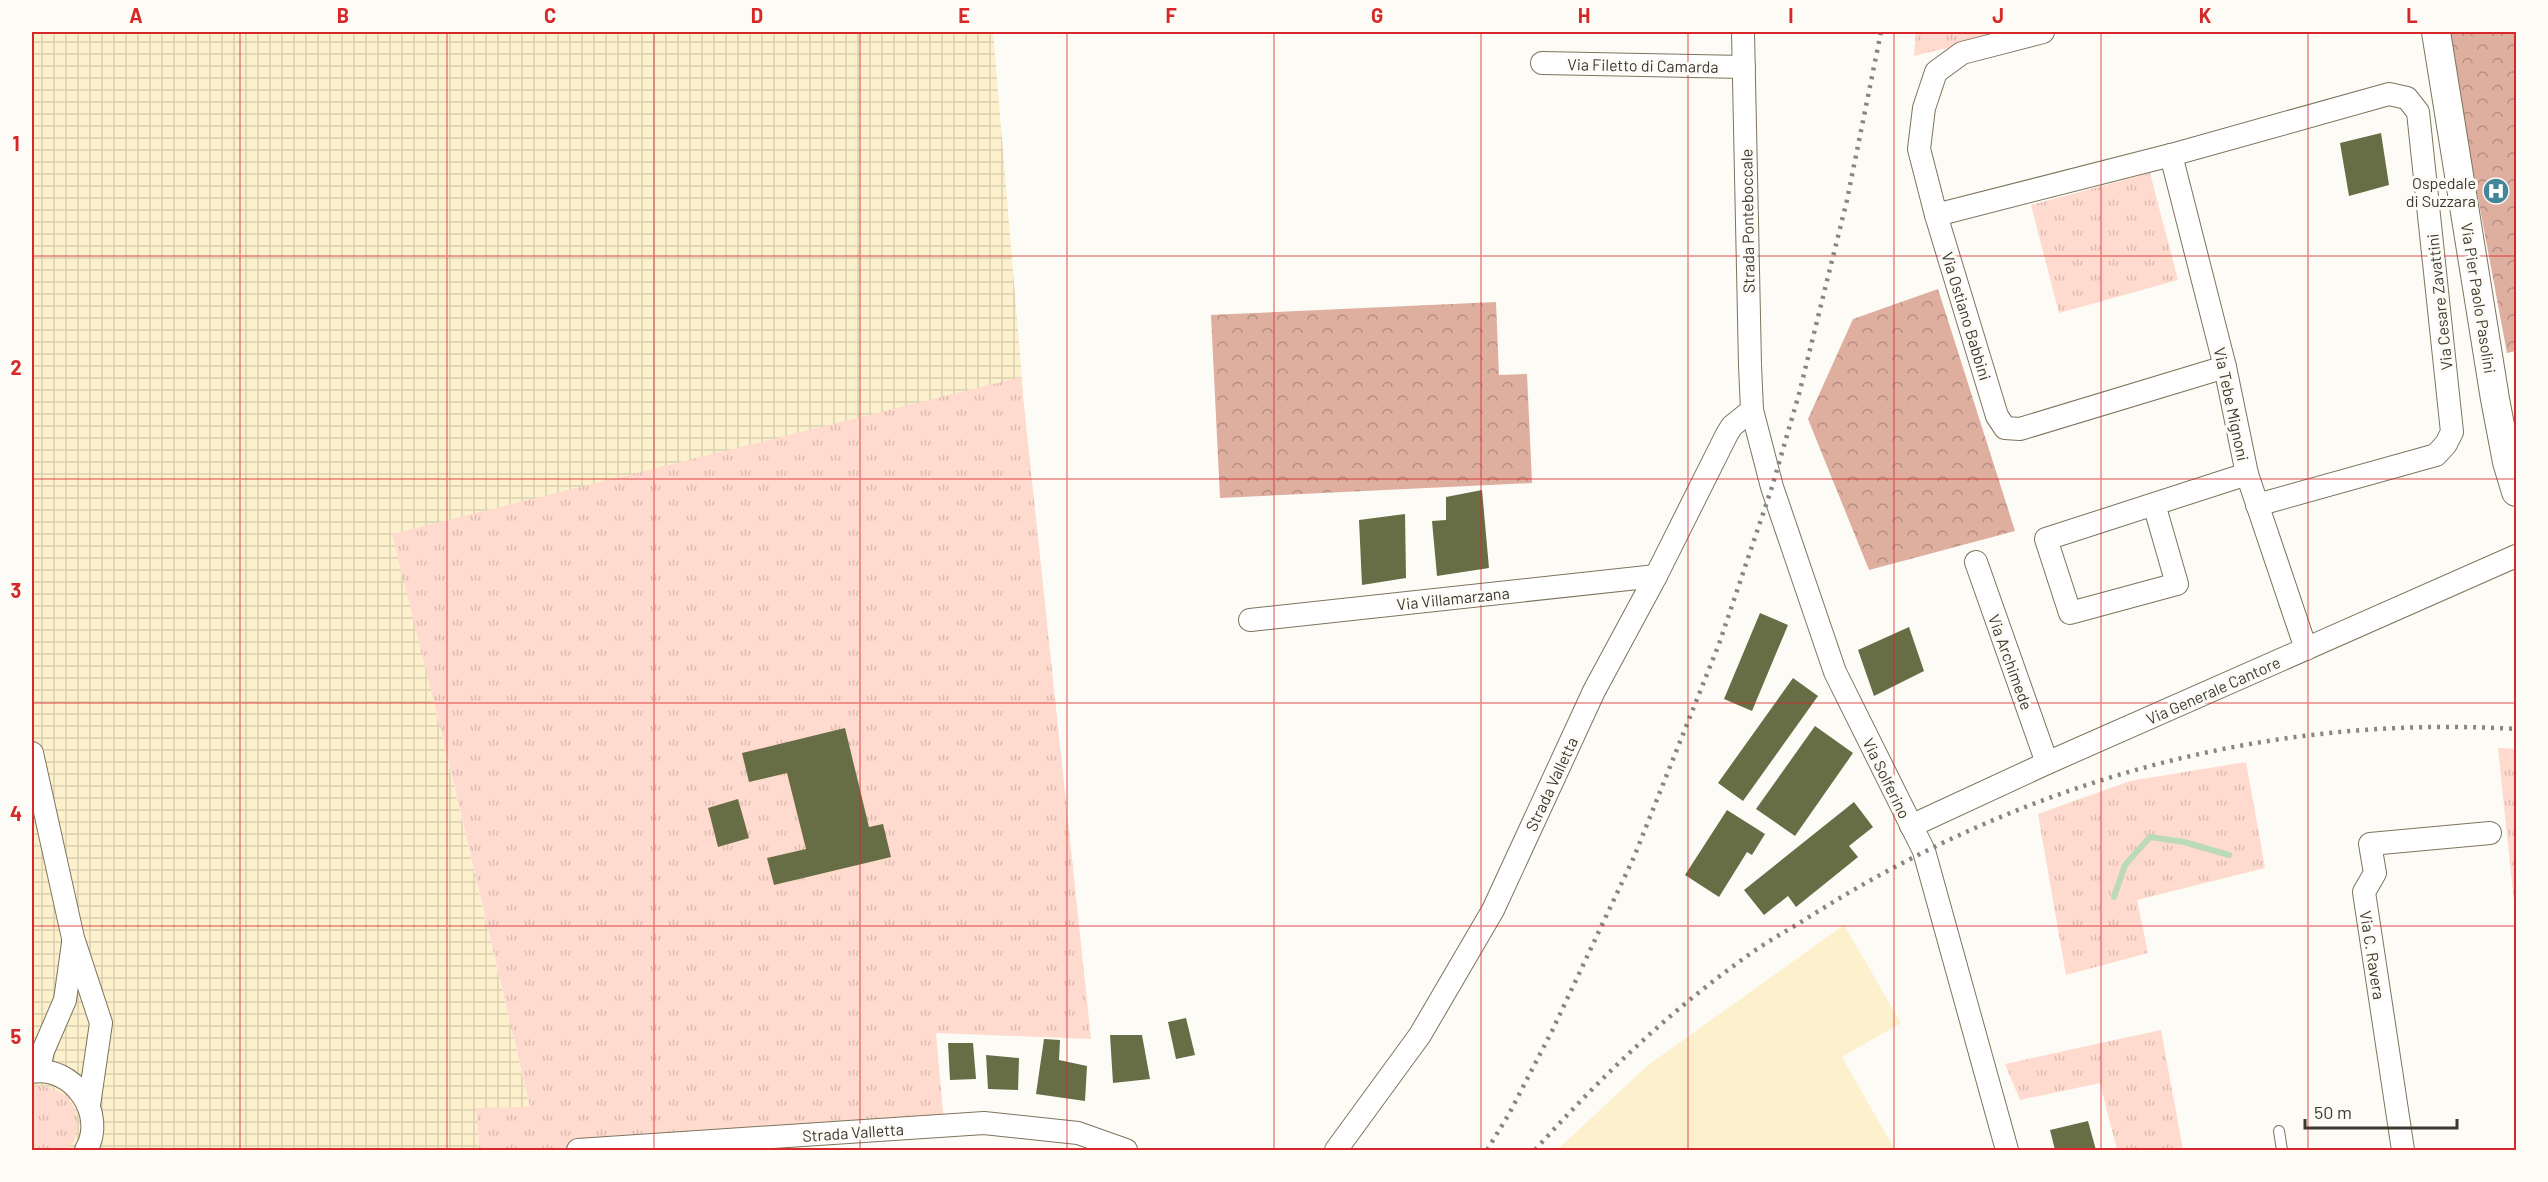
<svg xmlns="http://www.w3.org/2000/svg" width="2548" height="1182" font-family="Barlow,sans-serif">
<style>
.built{fill:#fdf0cd}
.industrial{fill:url(#industrial-grid)}
.grass{fill:url(#grass-tufts)}
.forest{fill:url(#forest-crowns)}
.lines{fill:none;stroke-linecap:round;stroke-linejoin:round}
.stream{stroke:#bbdbb7;stroke-width:6}
.building{fill:#676e45}
.service-casing{stroke:#7e745c;stroke-width:12}
.minor-casing{stroke:#7e745c;stroke-width:24}
.tertiary-casing{stroke:#7e745c;stroke-width:30}
.service{stroke:#fff;stroke-width:10}
.minor{stroke:#fff;stroke-width:22}
.tertiary{stroke:#fff;stroke-width:28}
.rail{stroke:#89867e;stroke-width:4.5;stroke-dasharray:3 6;stroke-linecap:butt}
.grid{fill:none;stroke:#d62828;stroke-width:1.5;stroke-opacity:0.55}
.labels{text-anchor:middle;dominant-baseline:central;stroke-width:6;stroke-linejoin:round;paint-order:stroke}
.street-label{font-size:16px;fill:#3d392e;stroke:#fdfbf6}
.poi-label{font-size:16px;fill:#3d392e;stroke:#fdfbf6;text-anchor:end}
.neatline{fill:none;stroke:#d62828;stroke-width:2}
.grid-label{font-size:20px;text-anchor:middle;font-weight:bold;fill:#d62828}
</style>
<defs>
<pattern id="industrial-grid" width="8" height="8" patternUnits="userSpaceOnUse" patternTransform="scale(1.5)"><rect width="8" height="8" fill="#fdf0cd"/><path d="M0 4h8M4 0v8" fill="none" stroke="#dacfb0"/></pattern>
<pattern id="grass-tufts" width="24" height="20" patternUnits="userSpaceOnUse" patternTransform="scale(1.5)"><rect width="24" height="20" fill="#ffdace"/><path d="M3 7l-1-3M5 7V3M7 7l1-3M15 17l-1-3M17 17v-4M19 17l1-3" fill="none" stroke="#dbbcb1"/></pattern>
<pattern id="forest-crowns" width="20" height="18" patternUnits="userSpaceOnUse" patternTransform="scale(1.5)"><rect width="20" height="18" fill="#deae9f"/><path d="M2 6a3 3 0 1 1 6 0M12 15a3 3 0 1 1 6 0" fill="none" stroke="#b58f82"/></pattern>
</defs>
<rect width="100%" height="100%" fill="#fdfbf6"/>
<path class="built" d="M1844 925 1901 1023 1842 1057 1895 1150H1557L1647 1066Z"/>
<path class="industrial" d="M32 32H993L1023 390 396 541 530 1108H476L479 1150H32Z"/>
<g class="grass">
<path d="M1916 32H2011L1914 56Z"/>
<path d="M2150 173 2178 280 2059 313 2031 205Z"/>
<path d="M1021 377 1091 1039 936 1033 945 1135 758 1150H479L476 1108 530 1107 446 751 392 534Z"/>
<path d="M2498 748 2516 749V921Z"/>
<path d="M2246 762 2265 868 2137 900 2148 953 2066 975 2038 814 2130 781Z"/>
<path d="M2161 1030 2183 1150H2117L2100 1083 2020 1100 2005 1064Z"/>
<path d="M40 1085C47 1088 57 1090 63 1094 81 1107 81 1135 68 1150H32V1088Z"/>
</g>
<g class="forest">
<path d="M2447 32H2516V351L2507 353Z"/>
<path d="M1938 289 2015 531 1869 570 1808 419 1853 319Z"/>
<path d="M1496 302 1499 375 1527 374 1532 483 1220 498 1211 315Z"/>
</g>
<g class="lines">
<path class="stream" d="M2114 897 2125 865 2150 837 2184 842 2229 855"/>
</g>
<g class="building">
<path d="M2381 133 2389 185 2349 196 2340 143Z"/>
<path d="M1482 490 1489 568 1437 576 1432 521 1446 520V497Z"/>
<path d="M1405 514 1406 578 1362 585 1359 520Z"/>
<path d="M1760 613 1788 625 1752 711 1724 699Z"/>
<path d="M1909 627 1924 671 1874 696 1858 650Z"/>
<path d="M1793 678 1818 696 1743 801 1718 783Z"/>
<path d="M1815 726 1853 753 1795 836 1756 809Z"/>
<path d="M845 728 869 827 883 824 891 857 774 885 767 858 806 849 787 773 749 782 742 753Z"/>
<path d="M738 799 749 838 718 847 708 808Z"/>
<path d="M1854 802 1873 827 1849 846 1858 857 1796 907 1788 896 1764 915 1744 890Z"/>
<path d="M1727 810 1765 834 1752 855 1747 852 1719 897 1685 875Z"/>
<path d="M1186 1018 1195 1055 1176 1059 1168 1022Z"/>
<path d="M1110 1035H1142L1150 1079 1113 1083Z"/>
<path d="M1044 1039 1060 1040 1059 1060 1087 1066 1085 1101 1036 1094Z"/>
<path d="M948 1043H973L976 1079 950 1080Z"/>
<path d="M986 1055 1019 1058 1018 1090 988 1089Z"/>
<path d="M2088 1121 2096 1150H2055L2050 1130Z"/>
</g>
<g class="lines">
<defs>
<path id="service" d="M2279 1131 2282 1150"/>
<g id="minor">
<path d="M1743 32 1750 365 1752 410 1772 487 1835 672 1924 851 2007 1150"/>
<path d="M1542 63 1744 67"/>
<path d="M2171 155 2225 367 2247 474 2306 649"/>
<path d="M1936 215 1919 149 1924 108 1936 72 1962 53 2043 32"/>
<path d="M2225 367 2020 429 2005 428 1997 416 1936 215 2171 155 2389 94 2407 98 2418 112 2452 432 2446 444 2436 455 2257 505"/>
<path d="M2154 504 2177 584 2070 613 2046 539 2247 474"/>
<path d="M1976 562 2047 763"/>
<path d="M1250 620 1656 576"/>
<path d="M32 753 73 938 101 1023 89 1105"/>
<path d="M1911 826 2047 763 2516 556"/>
<path d="M38 1071 43 1051 65 1000 73 943"/>
<path d="M32 1072C73 1065 107 1114 86 1150"/>
<path d="M578 1150 984 1123 1078 1133 1126 1150"/>
<path d="M1336 1150 1420 1035 1493 910 1594 691 1656 576 1727 434 1732 426 1752 410"/>
<path d="M2403 1150 2364 892 2375 873 2370 844 2490 833"/>
</g>
<path id="tertiary" d="M2436 32 2495 399 2507 462 2516 492"/>
</defs>
<use href="#service" class="service-casing"/>
<use href="#minor" class="minor-casing"/>
<use href="#tertiary" class="tertiary-casing"/>
<use href="#service" class="service"/>
<use href="#minor" class="minor"/>
<use href="#tertiary" class="tertiary"/>
<g class="rail">
<path d="M1487 1150 1509 1114 1552 1031 1634 857 1719 644 1772 487 1799 394 1847 200 1881 32"/>
<path d="M1535 1150C1598 1080 1666 1014 1743 959 1764 943 1787 931 1809 917 2022 782 2263 714 2516 729"/>
</g>
</g>
<path class="grid" d="M240 32V1150M447 32V1150M654 32V1150M860 32V1150M1067 32V1150M1274 32V1150M1481 32V1150M1688 32V1150M1894 32V1150M2101 32V1150M2308 32V1150M32 256H2516M32 479H2516M32 703H2516M32 926H2516"/>
<defs>
<symbol id="hospital-disc" viewBox="-11 -11 22 22"><circle r="9.5" fill="#458599" stroke="#fdfbf6"/><path d="M-5-5h3v3.5h4V-5h3V5h-3V1.5h-4V5h-3Z" fill="#fff"/></symbol>
</defs>
<g fill-rule="evenodd">
<use href="#hospital-disc" x="2481" y="176" width="30" height="30"/>
</g>
<g class="labels">
<g class="street-label">
<text transform="translate(1643 65) rotate(1)">Via Filetto di Camarda</text>
<text transform="translate(1747 221) rotate(-91)">Strada Ponteboccale</text>
<text transform="translate(2479 298) rotate(81)">Via Pier Paolo Pasolini</text>
<text transform="translate(2439 302) rotate(-96)">Via Cesare Zavattini</text>
<text transform="translate(1967 316) rotate(73)">Via Ostiano Babbini</text>
<text transform="translate(2232 404) rotate(78)">Via Tebe Mignoni</text>
<text transform="translate(1453 598) rotate(-6)">Via Villamarzana</text>
<text transform="translate(2011 662) rotate(70)">Via Archimede</text>
<text transform="translate(2213 690) rotate(-24)">Via Generale Cantore</text>
<text transform="translate(1887 778) rotate(64)">Via Solferino</text>
<text transform="translate(1551 784) rotate(-65)">Strada Valletta</text>
<text transform="translate(2373 955) rotate(81)">Via C. Ravera</text>
<text transform="translate(853 1132) rotate(-4)">Strada Valletta</text>
</g>
<g class="poi-label">
<text x="2476" y="182">Ospedale<tspan x="2476" dy="18">di Suzzara</tspan></text>
</g>
</g>
<rect width="2548" height="1182" fill="none" stroke="#fdfbf6" stroke-width="66"/>
<path d="M2305 1119v9h152v-9" fill="none" stroke="#3d392e" stroke-width="3"/>
<text x="2314" y="1119" font-size="18" fill="#3d392e" stroke="#fdfbf6" stroke-width="4.5" paint-order="stroke">50 m</text>
<rect x="33" y="33" width="2482" height="1116" class="neatline"/>
<g class="grid-label">
<text x="136" y="23">A</text>
<text x="343" y="23">B</text>
<text x="550" y="23">C</text>
<text x="757" y="23">D</text>
<text x="964" y="23">E</text>
<text x="1171" y="23">F</text>
<text x="1377" y="23">G</text>
<text x="1584" y="23">H</text>
<text x="1791" y="23">I</text>
<text x="1998" y="23">J</text>
<text x="2205" y="23">K</text>
<text x="2412" y="23">L</text>
<text x="16" y="151">1</text>
<text x="16" y="375">2</text>
<text x="16" y="598">3</text>
<text x="16" y="821">4</text>
<text x="16" y="1044">5</text>
</g>
</svg>
